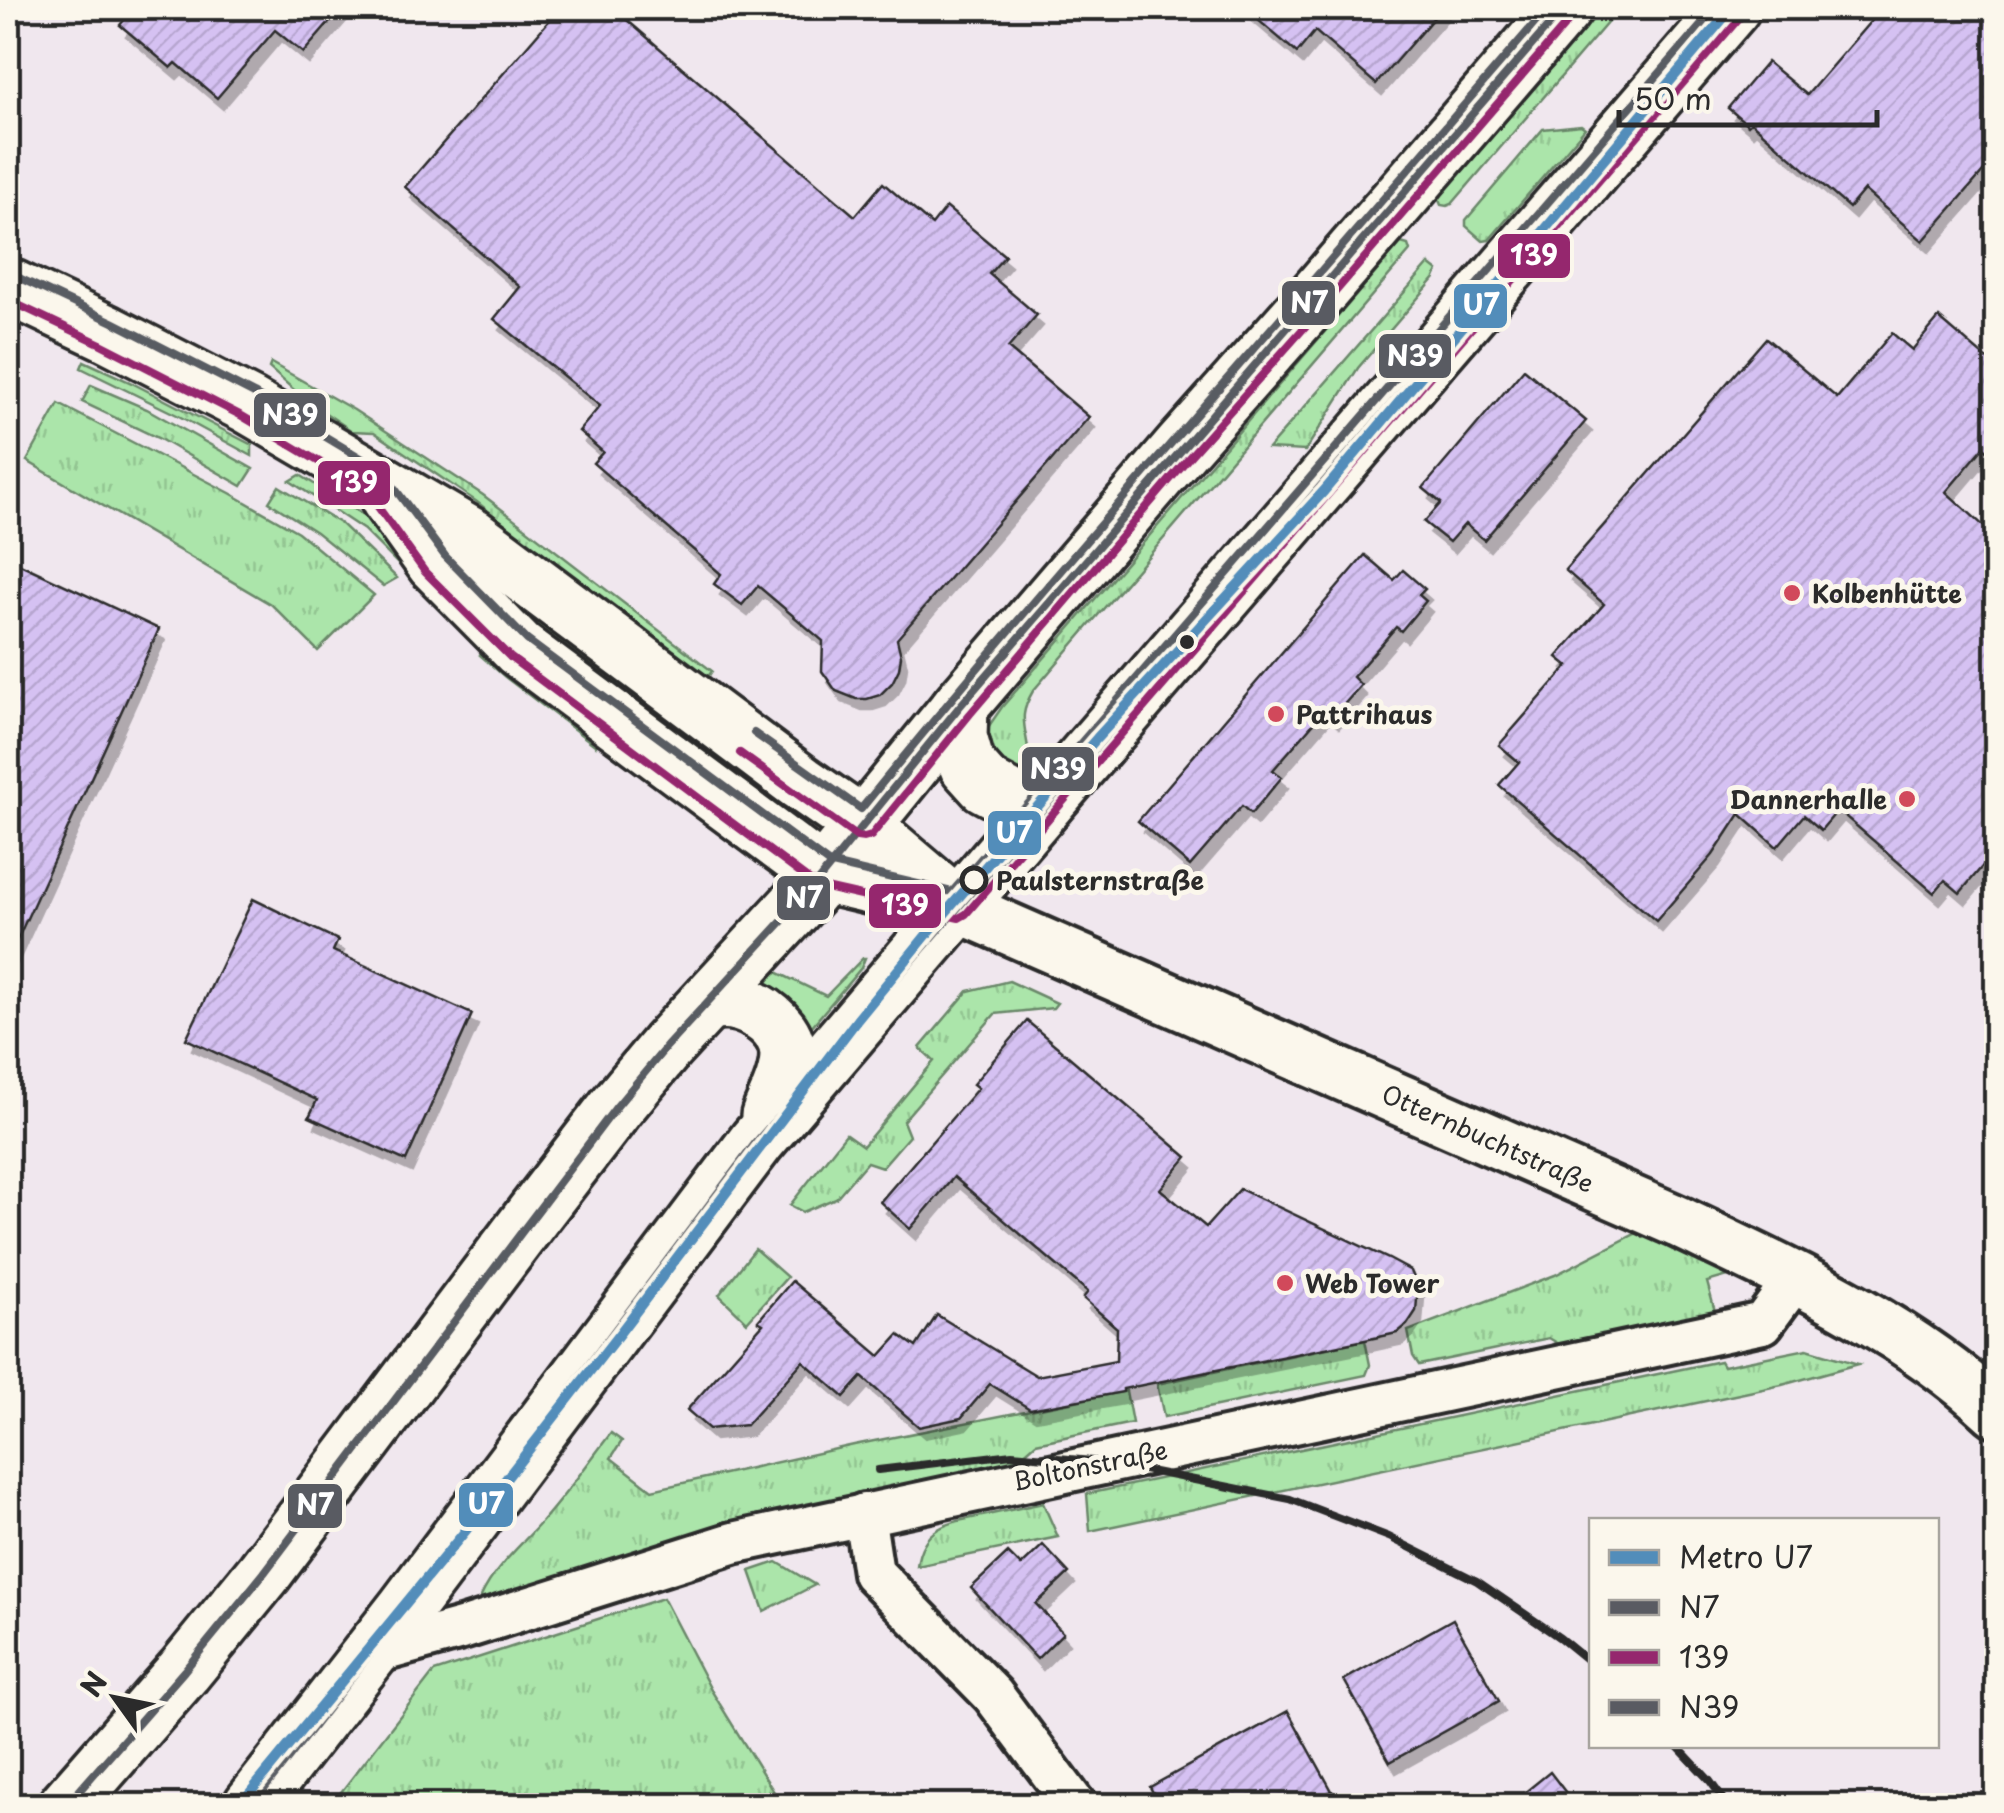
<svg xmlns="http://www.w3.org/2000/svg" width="2004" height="1813" font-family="'Playpen Sans',sans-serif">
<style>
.grass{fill:url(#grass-tufts);stroke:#6b886a;stroke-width:2.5}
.building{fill:url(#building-hatch);stroke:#2b2b2b;stroke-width:2.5;filter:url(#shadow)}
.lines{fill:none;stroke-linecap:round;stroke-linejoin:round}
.minor-casing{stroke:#2b2b2b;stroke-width:48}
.tertiary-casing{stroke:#2b2b2b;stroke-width:58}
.secondary-casing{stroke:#2b2b2b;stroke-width:62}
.minor{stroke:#fbf7ec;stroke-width:40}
.tertiary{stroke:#fbf7ec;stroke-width:50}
.secondary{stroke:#fbf7ec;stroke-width:55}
.rail{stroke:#2b2b2b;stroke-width:8}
.bus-1-casing{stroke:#fbf7ec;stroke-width:15}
.bus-2-casing{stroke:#fbf7ec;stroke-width:15}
.bus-3-casing{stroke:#fbf7ec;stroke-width:15}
.bus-1{stroke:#595b62;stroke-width:8}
.bus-2{stroke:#95276e;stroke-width:8}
.bus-3{stroke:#595b62;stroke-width:8}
.metro-1-casing{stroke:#fbf7ec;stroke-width:18}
.metro-1{stroke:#528dba;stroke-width:10}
.poi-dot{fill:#d1495b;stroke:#fbf7ec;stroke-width:4}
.bus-dot{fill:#2b2b2b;stroke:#fbf7ec;stroke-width:4}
.stop-dot{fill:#fbf7ec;stroke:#2b2b2b;stroke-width:5}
.labels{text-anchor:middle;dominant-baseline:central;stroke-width:10;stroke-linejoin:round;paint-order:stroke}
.poi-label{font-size:25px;font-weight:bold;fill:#2b2b2b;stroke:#fbf7ec;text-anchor:start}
.stop-label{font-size:25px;font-weight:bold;fill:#2b2b2b;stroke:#fbf7ec;text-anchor:start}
.street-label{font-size:25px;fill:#2b2b2b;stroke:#fbf7ec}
.line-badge{stroke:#fbf7ec;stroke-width:4}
.badge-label{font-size:28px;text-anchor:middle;font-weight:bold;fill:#fff}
</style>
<defs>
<pattern id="grass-tufts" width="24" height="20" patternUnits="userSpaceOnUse" patternTransform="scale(2.5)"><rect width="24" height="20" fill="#abe5aa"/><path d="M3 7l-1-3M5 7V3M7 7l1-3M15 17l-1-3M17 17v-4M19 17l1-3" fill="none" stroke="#93c592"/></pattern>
<pattern id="building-hatch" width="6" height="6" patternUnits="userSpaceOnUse" patternTransform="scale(2.5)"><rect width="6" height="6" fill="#d5c1f2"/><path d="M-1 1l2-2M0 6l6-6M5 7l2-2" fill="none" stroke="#b7a6d0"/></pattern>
<filter id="shadow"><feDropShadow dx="6" dy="11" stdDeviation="0" flood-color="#0004"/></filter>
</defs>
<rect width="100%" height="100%" fill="#f0e7ee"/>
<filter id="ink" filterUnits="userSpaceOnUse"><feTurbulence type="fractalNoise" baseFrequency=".01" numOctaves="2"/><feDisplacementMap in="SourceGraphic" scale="20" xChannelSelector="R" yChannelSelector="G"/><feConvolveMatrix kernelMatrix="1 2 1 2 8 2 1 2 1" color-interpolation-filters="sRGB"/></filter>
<g filter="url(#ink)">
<g class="grass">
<path d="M1603 8H1620L1452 204 1447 206 1441 205 1439 200 1442 195Z"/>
<path d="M1581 125 1585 128 1489 240 1483 241 1466 226V220L1543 129Z"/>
<path d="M1401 243 1408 245 1410 251 1033 691C1019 715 1024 722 1028 748 1029 756 1027 765 1026 773H1012L991 755V739L984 733 1002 707Z"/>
<path d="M1429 264 1438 271 1435 278 1358 368 1305 451 1268 449Z"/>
<path d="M84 361 132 383 252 445V456L177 415 81 368Z"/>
<path d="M271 363 354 410 483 495 712 671 702 686 527 555 525 540 477 502 374 432 352 431 302 397 269 368Z"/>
<path d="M91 385 147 409 253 469 242 486 158 438 82 402Z"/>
<path d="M59 404 230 493 298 532 374 595 318 651 272 605 27 461Z"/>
<path d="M300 475 374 522 406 557 398 564 364 530 290 481Z"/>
<path d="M279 486 341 524 397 578 383 586 316 532 269 502Z"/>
<path d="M460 556 780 790 768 803 505 606Z"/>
<path d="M488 648 602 737 596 746 505 677 480 655Z"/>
<path d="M863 958H865L861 968 806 1033 754 989 764 966 826 996Z"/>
<path d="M1009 981 1057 1003 1053 1008 995 1014 903 1121 909 1136 882 1167 867 1162 836 1198 803 1212 790 1205 846 1134 863 1146 934 1061 920 1048 968 991Z"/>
<path d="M1637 1233 1715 1267 1728 1276 1707 1282 1717 1319 1569 1350 1549 1338 1419 1365 1413 1356 1408 1331 1555 1275Z"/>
<path d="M755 1249 787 1277 747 1322 719 1295Z"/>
<path d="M1365 1340 1370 1365 1366 1375 1164 1417 1157 1384Z"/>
<path d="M1807 1349 1858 1364 1782 1385 1090 1531 1087 1494 1720 1361 1723 1366Z"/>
<path d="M1126 1391 1132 1423 1036 1443 1012 1464 476 1609C487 1575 514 1552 537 1527 564 1498 587 1464 611 1433L622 1441 611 1458 652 1490 854 1445Z"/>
<path d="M1043 1503 1058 1537 917 1566C922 1524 953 1522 987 1515 1006 1511 1024 1507 1043 1503Z"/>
<path d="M777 1562 815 1585 764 1611 750 1571Z"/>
<path d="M663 1598 711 1690 782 1805H331L434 1672Z"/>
</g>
<g class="building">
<path d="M134 8H342L303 53 275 30 217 98 176 63 171 68 120 25Z"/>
<path d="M560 8H613L855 216 883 183 932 225 946 207 1005 256 989 274 1037 315 1008 348 1089 417 897 639 901 656 899 669 892 683 880 695 867 699H856L836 691 822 671 823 641 758 586 742 605 714 584 721 574 593 463 603 452 579 431 600 406 494 319 520 287 405 187Z"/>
<path d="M1244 8H1442L1376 84 1315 31 1297 53Z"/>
<path d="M1882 8H1996V157L1923 241 1864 190 1849 208 1751 122 1748 125 1728 108 1767 62 1807 95Z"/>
<path d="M1939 318 1996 367V458L1984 447 1946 492 1996 537V850L1960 893 1945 880 1934 893 1838 810 1821 830 1804 815 1777 847 1740 814 1713 855 1656 921 1499 785 1519 762 1499 745 1568 666 1557 657 1604 604 1565 570 1766 338 1837 398 1892 333 1912 350Z"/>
<path d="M1524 369 1586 421 1484 540 1465 524 1449 542 1424 522 1441 503 1423 488Z"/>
<path d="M1365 555 1394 580 1403 570 1425 589 1419 595 1426 601 1401 631 1396 627 1353 677 1361 685 1333 717 1325 710 1273 770 1282 777 1251 814 1242 806 1190 866 1138 821Z"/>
<path d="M20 564 159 629 8 960V591Z"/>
<path d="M253 899 338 940 333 951 472 1014 406 1161 309 1117 317 1100 186 1039Z"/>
<path d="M1027 1021 1187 1157 1160 1189 1206 1227 1240 1189 1389 1259 1411 1271 1418 1287 1416 1311 1407 1325 1397 1333 1365 1340 1123 1389V1392L1030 1409 990 1384 961 1418 919 1427 862 1377 844 1397 803 1361 746 1425 709 1429 687 1410 763 1324 758 1321 792 1281 880 1356 899 1335 916 1347 937 1315 1037 1376 1116 1361 1117 1328 1083 1298 1088 1292 954 1177 910 1229 880 1202 978 1088 973 1084Z"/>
<path d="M1043 1545 1069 1573 1036 1604 1063 1633 1037 1659 971 1588 1008 1553 1021 1566Z"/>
<path d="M1453 1619 1499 1701 1390 1762 1344 1680Z"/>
<path d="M1288 1711 1332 1791 1307 1806H1160L1150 1787Z"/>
<path d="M1550 1772 1576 1806H1508Z"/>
</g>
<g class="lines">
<defs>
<g id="minor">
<path d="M864 1514 873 1573 993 1695 1076 1806"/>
<path d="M371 1654 465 1628 733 1543 1763 1323 1796 1278"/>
</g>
<path id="tertiary" d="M957 906 1679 1222C1790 1275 1905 1326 1996 1411"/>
<g id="secondary">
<path d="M8 286 107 333 248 405 473 537 801 783 863 826 957 906"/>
<path d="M388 498 435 564 519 649 823 875 949 905"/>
<path d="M960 706 959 737 967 765 985 785 1013 800 1046 803"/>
<path d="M708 1003C715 1002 724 1001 732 1002 757 1006 787 1027 788 1054 788 1076 777 1096 769 1116"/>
<path d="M66 1806 184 1671 264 1573 534 1214 617 1106 667 1046 809 892 960 706 1182 447 1302 312 1564 8"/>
<path d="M251 1806 405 1609 757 1141 1046 803 1732 8"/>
</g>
</defs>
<use href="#minor" class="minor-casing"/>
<use href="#tertiary" class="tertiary-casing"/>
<use href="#secondary" class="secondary-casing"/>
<use href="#minor" class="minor"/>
<use href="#tertiary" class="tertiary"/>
<use href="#secondary" class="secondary"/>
<g class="rail">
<path d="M878 1470 1012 1454 1104 1462 1290 1499 1389 1537 1477 1581 1560 1638 1592 1664"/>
<path d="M1677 1746 1710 1781 1728 1806"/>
</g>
<defs>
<g id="bus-1">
<path d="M66 1806 184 1671 264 1573 617 1106 667 1046 809 892 960 706 1564 8"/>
<path d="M251 1806 405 1609 757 1141 1732 8"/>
</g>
<g id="bus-2">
<path d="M8 300 101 344 242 416 365 489 425 572 511 658 817 886 959 918 966 914 1741 16"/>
<path d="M740 753 857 837 864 838 871 836 970 714 1191 455 1311 320 1573 16"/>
</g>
<g id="bus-3">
<path d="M13 275 113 322 254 394 381 470 445 556 527 640 828 863 952 892 1716 8"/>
<path d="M754 733 861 809C1001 636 1149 469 1295 301 1380 203 1464 105 1548 8"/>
</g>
</defs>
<use href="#bus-1" class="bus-1-casing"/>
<use href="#bus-2" class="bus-2-casing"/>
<use href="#bus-3" class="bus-3-casing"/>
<use href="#bus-1" class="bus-1"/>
<use href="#bus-2" class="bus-2"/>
<use href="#bus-3" class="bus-3"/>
<defs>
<path id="metro-1" d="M239 1806 467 1529 619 1334 857 1020 933 927 1097 738 1324 491 1732 8"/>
</defs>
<use href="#metro-1" class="metro-1-casing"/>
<use href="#metro-1" class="metro-1"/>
</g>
</g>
<g class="poi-dot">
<circle cx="1792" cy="593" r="10"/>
<circle cx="1276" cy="714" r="10"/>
<circle cx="1907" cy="799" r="10"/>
<circle cx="1285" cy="1283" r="10"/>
</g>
<circle class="bus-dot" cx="1187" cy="642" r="9"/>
<circle class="stop-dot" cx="974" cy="880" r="12"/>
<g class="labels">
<g class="poi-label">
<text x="1812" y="593">Kolbenhütte</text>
<text x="1296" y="714">Pattrihaus</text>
<text x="1887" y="799" text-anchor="end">Dannerhalle</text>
<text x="1305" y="1283">Web Tower</text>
</g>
<g class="stop-label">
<text x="996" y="880">Paulsternstraße</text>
</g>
<g class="street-label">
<text transform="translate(1488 1138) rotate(24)">Otternbuchtstraße</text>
<text transform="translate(1090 1465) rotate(-12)">Boltonstraße</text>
</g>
</g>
<g class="line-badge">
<rect x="1496" y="232" width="76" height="48" rx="10" fill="#95276e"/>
<rect x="1280" y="279" width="57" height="48" rx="10" fill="#595b62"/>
<rect x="1452" y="282" width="57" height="48" rx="10" fill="#528dba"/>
<rect x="1377" y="332" width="76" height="48" rx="10" fill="#595b62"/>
<rect x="252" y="391" width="76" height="48" rx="10" fill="#595b62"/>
<rect x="316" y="459" width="76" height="48" rx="10" fill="#95276e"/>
<rect x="1020" y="745" width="76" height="48" rx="10" fill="#595b62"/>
<rect x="986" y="809" width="57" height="48" rx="10" fill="#528dba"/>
<rect x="775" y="874" width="57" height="48" rx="10" fill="#595b62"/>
<rect x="867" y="882" width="76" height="48" rx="10" fill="#95276e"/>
<rect x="457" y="1481" width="58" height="48" rx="10" fill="#528dba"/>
<rect x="286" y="1482" width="58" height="48" rx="10" fill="#595b62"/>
</g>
<g class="badge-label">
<text x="1534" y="265">139</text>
<text x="1309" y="313">N7</text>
<text x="1481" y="315">U7</text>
<text x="1415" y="366">N39</text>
<text x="290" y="425">N39</text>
<text x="354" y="492">139</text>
<text x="1058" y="779">N39</text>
<text x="1014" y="843">U7</text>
<text x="804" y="908">N7</text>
<text x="905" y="915">139</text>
<text x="486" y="1514">U7</text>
<text x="315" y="1515">N7</text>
</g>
<rect width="2004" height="1813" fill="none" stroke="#fbf7ec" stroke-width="40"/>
<rect x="20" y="20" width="1964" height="1773" fill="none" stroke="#2b2b2b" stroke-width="4" filter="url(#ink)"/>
<rect x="1589" y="1518" width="350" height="230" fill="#fbf7ec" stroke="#a8a59f" stroke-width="2.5"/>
<rect x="1609" y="1550" width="50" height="15" fill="#528dba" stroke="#a8a59f" stroke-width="2.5"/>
<text x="1679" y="1568" font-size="30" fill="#2b2b2b">Metro U7</text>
<rect x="1609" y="1600" width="50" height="15" fill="#595b62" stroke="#a8a59f" stroke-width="2.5"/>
<text x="1679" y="1618" font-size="30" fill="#2b2b2b">N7</text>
<rect x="1609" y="1650" width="50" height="15" fill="#95276e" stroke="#a8a59f" stroke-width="2.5"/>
<text x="1679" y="1668" font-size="30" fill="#2b2b2b">139</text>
<rect x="1609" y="1700" width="50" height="15" fill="#595b62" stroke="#a8a59f" stroke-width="2.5"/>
<text x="1679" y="1718" font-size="30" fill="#2b2b2b">N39</text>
<g transform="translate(115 1698) rotate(303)" stroke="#fbf7ec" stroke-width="8" paint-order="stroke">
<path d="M0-8L18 38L0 25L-18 38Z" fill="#2b2b2b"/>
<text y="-15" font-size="28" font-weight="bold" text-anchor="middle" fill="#2b2b2b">N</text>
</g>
<path d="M1619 110v15h258v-15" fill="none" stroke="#2b2b2b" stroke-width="5"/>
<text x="1634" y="110" font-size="30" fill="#2b2b2b" stroke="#fbf7ec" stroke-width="8" paint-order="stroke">50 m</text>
</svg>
